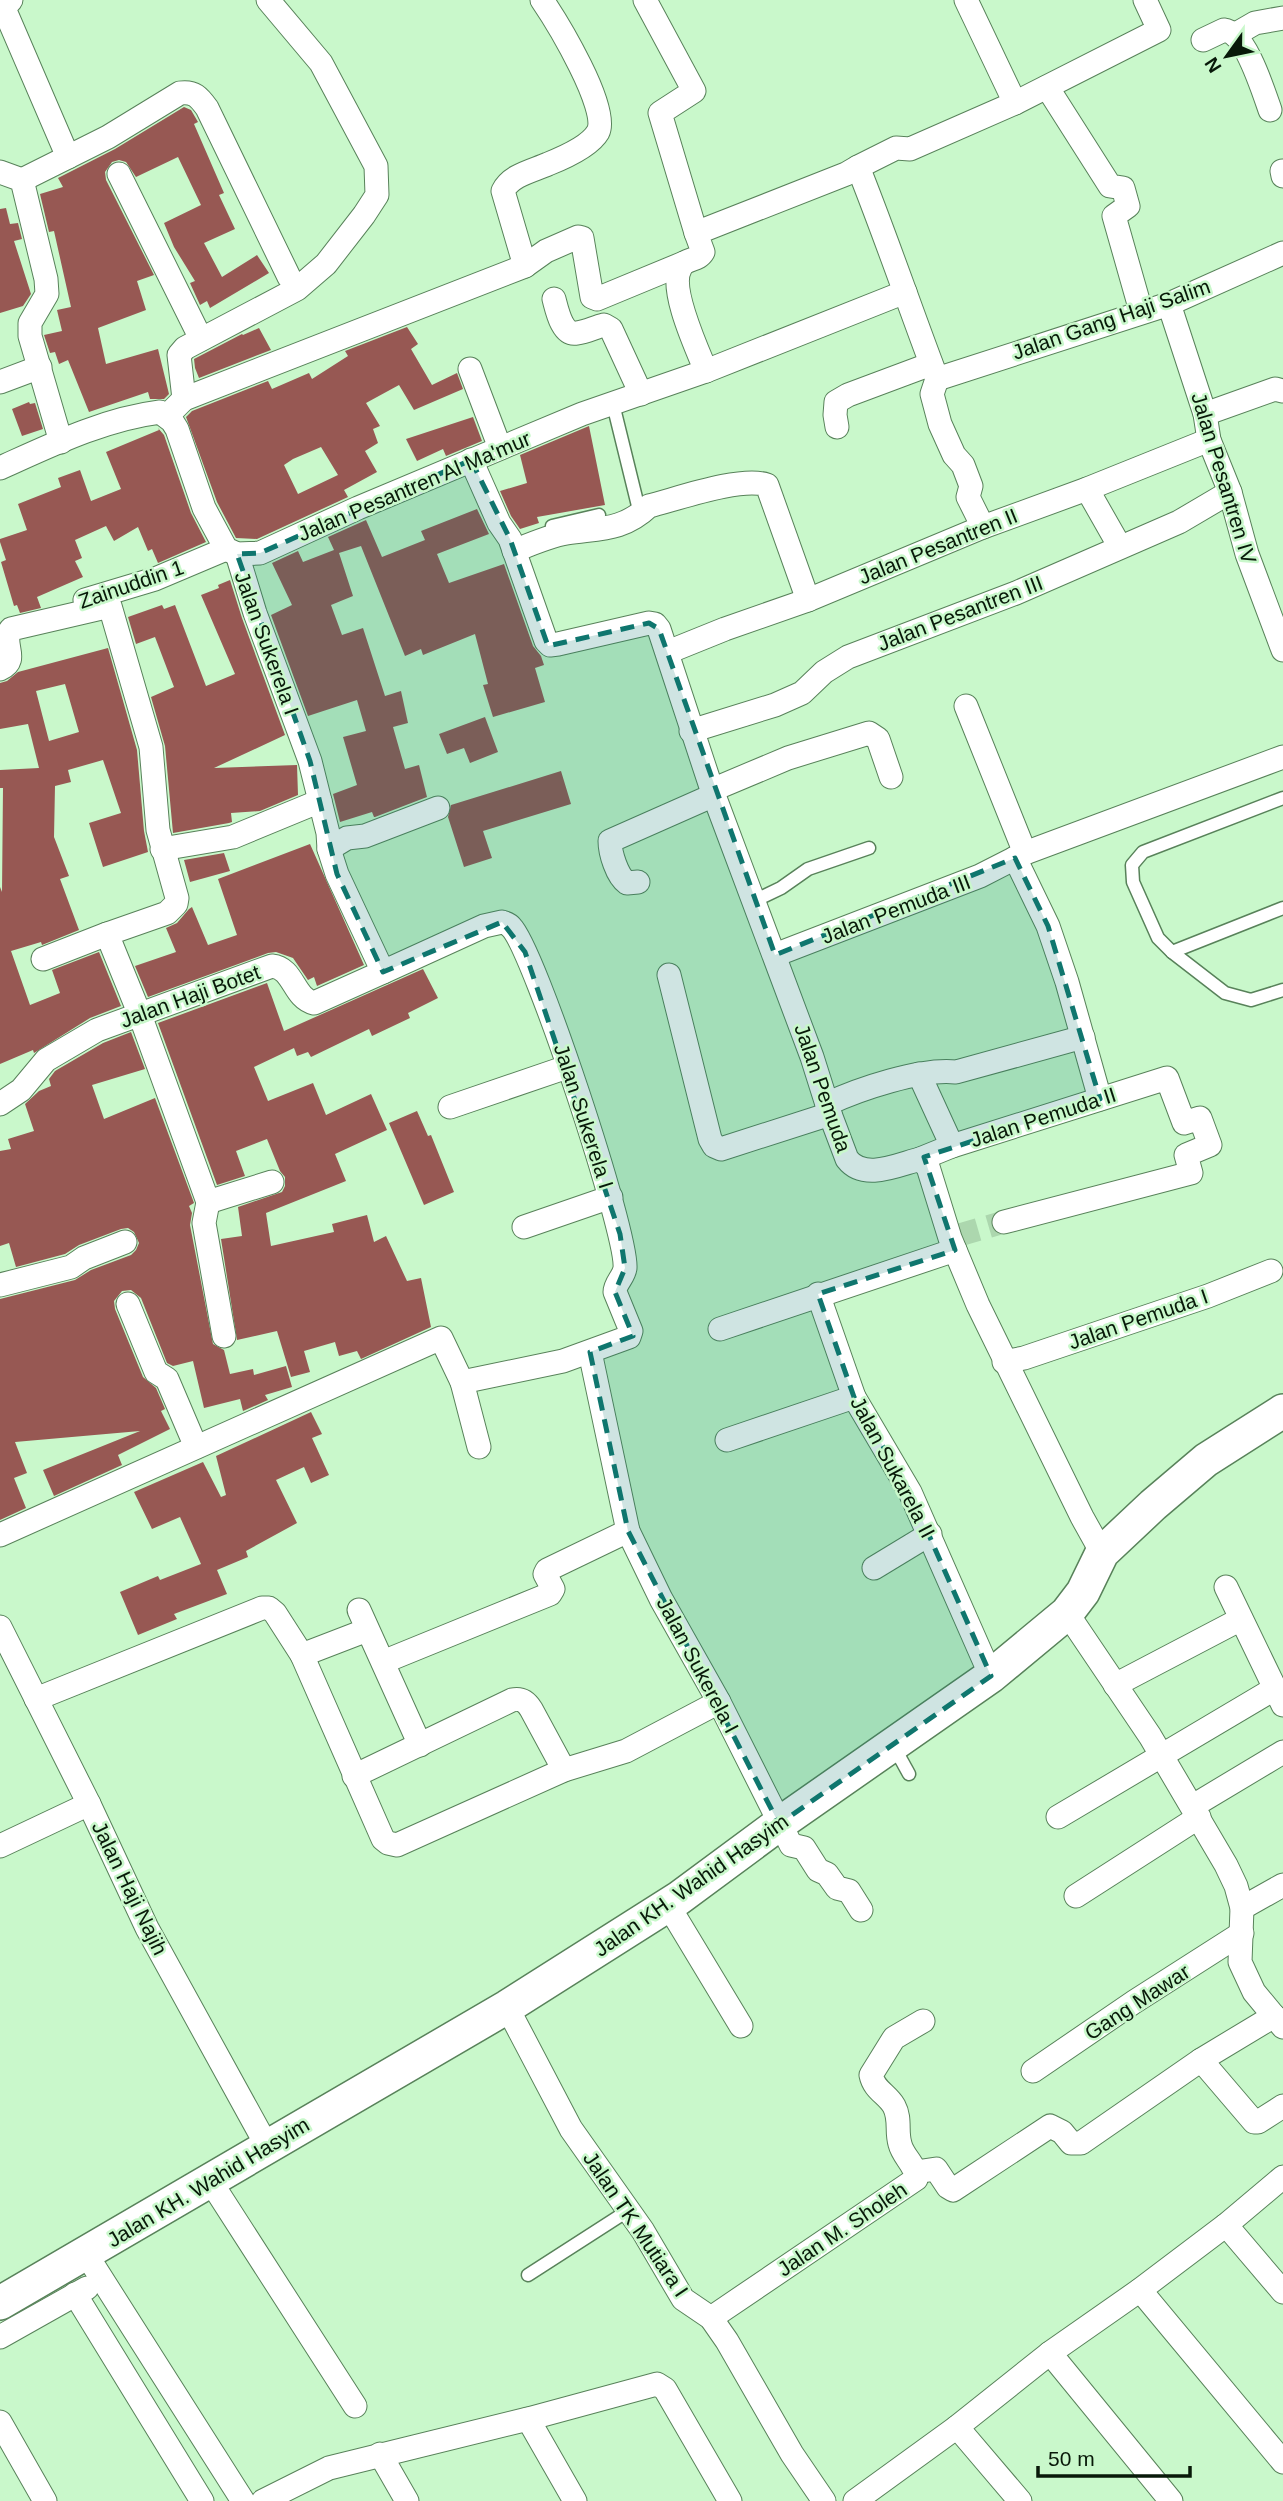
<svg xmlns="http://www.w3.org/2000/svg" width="1283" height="2501" font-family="Arial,sans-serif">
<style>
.building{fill:#975853;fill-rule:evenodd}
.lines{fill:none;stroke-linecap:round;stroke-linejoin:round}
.street-tunnel{stroke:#acd7ae;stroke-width:23;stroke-dasharray:23 11;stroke-linecap:butt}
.lane-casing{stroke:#58825a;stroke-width:15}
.street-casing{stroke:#58825a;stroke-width:25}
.secondary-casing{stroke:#58825a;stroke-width:36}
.lane{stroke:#fff;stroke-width:12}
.street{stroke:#fff;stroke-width:23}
.secondary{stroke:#fff;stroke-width:33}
.marked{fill:#0f766e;fill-opacity:0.2;stroke:#0f766e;stroke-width:5;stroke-dasharray:14 9;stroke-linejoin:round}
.labels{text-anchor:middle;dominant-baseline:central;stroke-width:5;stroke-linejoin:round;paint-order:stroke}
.street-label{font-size:21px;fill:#081909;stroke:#c9f8cb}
</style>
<rect width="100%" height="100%" fill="#c9f8cb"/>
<g class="building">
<path d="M184 107 191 110 198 122 194 124 224 193 219 195 235 229 204 243 222 277 257 255 269 273 210 308 207 301 200 305 190 283 195 281 174 247 164 223 201 205 178 157 136 177 126 162 119 160 112 162 105 172 106 180 154 275 137 281 146 310 98 328 106 364 158 349 169 394 164 399H150L148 392 89 412 68 360 59 364 55 352 50 353 44 335 62 331 57 310 71 307 54 231 49 232 40 194 63 187 58 178 115 149Z"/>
<path d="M6 208 10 224 18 223 22 239 14 241 31 294 23 306 0 313V209Z"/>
<path d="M407 327 418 344 411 349 432 385 457 373 463 389 414 410 399 385 366 403 380 426 373 429 378 443 365 451 377 472 344 490 348 497 257 539 236 538 217 502 186 417 192 411 268 381 272 389 309 373 312 379 348 356 345 351ZM321 447 338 475 298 494 284 465 293 459Z"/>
<path d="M259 328 271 350 199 378 195 368 194 359 242 334 243 335Z"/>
<path d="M29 402 30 404 35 403 43 429 22 436 12 409Z"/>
<path d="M473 417 482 441 446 456 443 449 417 461 406 439Z"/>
<path d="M589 426 605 505 537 517 539 523 520 529 511 516 500 491 527 483 520 455Z"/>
<path d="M158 428 164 435 191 513 206 542 158 563 152 549 148 551 138 527 114 541 106 526 75 540 82 558 75 561 83 577 37 597 41 608 20 613 17 605 14 606 1 562 6 560 0 542V539L27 530 18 504 61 487 58 478 80 470 91 501 121 489 106 452 159 430Z"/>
<path d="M477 509 489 534 437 554 449 583 504 564 533 646 541 656 544 665 535 668 545 702 493 717 483 685 488 684 475 634 423 655 421 649 405 656 361 546 339 553 353 596 331 605 342 635 363 628 385 696 401 691 408 723 393 727 405 769 419 765 427 797 375 817H374L372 812 340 822 333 794 357 785 343 737 366 731 357 700 308 716 271 615 292 605 272 563 298 551 303 562 334 550 328 537 366 520 382 557 425 540 421 531Z"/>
<path d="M230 580 242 618 285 735 214 768 297 765 298 795 260 811 231 813 232 822 229 823 173 833 165 746 151 697 174 687 155 637 136 644 128 617 162 605 164 609 175 605 206 686 235 674 201 595 219 588 218 585Z"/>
<path d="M108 648 137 750 144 831 148 852 103 867 89 823 121 813 103 760 68 770 71 782 55 786 54 837 69 876 60 879 79 930 42 945 41 942 11 951 30 1005 60 993 52 970 99 952 121 1006 90 1018 34 1053 33 1050 0 1064V887L2 892 3 788H0V770L39 768 28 724 0 729V683L7 681 18 672ZM65 684 79 732 49 741 36 691Z"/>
<path d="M485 717 498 752 470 763 464 748 447 754 439 734Z"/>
<path d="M561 771 571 804 483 831 492 858 464 867 448 817 451 805Z"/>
<path d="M310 844 364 965 317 986 314 977 308 980 293 958 276 952 268 953 148 997 135 966 176 952 166 928 177 923 189 909 192 907 208 945 237 935 218 879Z"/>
<path d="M224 853 230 871 190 882 184 860Z"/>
<path d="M423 969 438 998 408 1013 410 1018 372 1036 369 1029 311 1057 308 1052 297 1056 294 1048 254 1067 268 1101 313 1083 326 1115 371 1094 387 1130 335 1154 346 1181 266 1213 271 1246 334 1232 332 1224 367 1215 374 1242 386 1236 407 1281 421 1278 431 1327 361 1359 357 1351 339 1356 335 1342 304 1351 310 1372 291 1377 277 1331 237 1340 221 1239 242 1236 238 1207 282 1192 285 1186V1177L280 1171 267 1139 236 1151 245 1176 217 1185 158 1023 267 983 284 1031Z"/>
<path d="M131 1032 145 1069 92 1085 104 1119 155 1098 194 1203 189 1206 192 1213 190 1225 213 1344 224 1350 230 1374 253 1369 254 1375 286 1366 292 1387 265 1395 268 1400 243 1411 240 1399 204 1408 193 1361 173 1366 167 1363 141 1298 131 1290 122 1291 114 1301 115 1309 143 1377 156 1388 165 1409 161 1411 170 1429 118 1455 122 1465 54 1496 43 1470 140 1431 15 1442 27 1473 14 1478 26 1508 0 1520V1299L75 1280 91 1270 131 1255 136 1250 139 1243 134 1232 128 1228 121 1229 79 1245 65 1254 16 1267 9 1243 0 1246V1151L11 1149 8 1139 34 1131 25 1104 39 1091 51 1086 49 1079 55 1071 103 1043Z"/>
<path d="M417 1111 428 1136 431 1135 454 1192 424 1205 389 1123Z"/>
<path d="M311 1412 322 1434 312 1438 329 1475 311 1483 304 1467 276 1480 297 1523 246 1551 248 1557 217 1570 227 1594 174 1614 177 1619 138 1635 120 1592 158 1576 160 1580 201 1564 180 1517 152 1529 134 1492 203 1462 221 1497 226 1495 216 1456Z"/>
</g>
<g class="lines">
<path class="street-tunnel" d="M956 1236 1004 1222"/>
<defs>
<g id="lane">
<path d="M613 404 640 514"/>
<path d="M552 526 599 515"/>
<path d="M1283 798 1143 852 1132 865 1133 882 1158 938 1172 952 1225 993 1251 1000 1283 990"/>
<path d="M754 901 781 888 808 869 869 848"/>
<path d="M1172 952 1283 908"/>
<path d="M893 1745 909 1774"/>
<path d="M528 2275 629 2210"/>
</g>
<g id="street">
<path d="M11 0 5 7 6 13 68 157"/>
<path d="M645 0 694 91 660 113 696 233"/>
<path d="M966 0 1015 103"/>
<path d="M1236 34 1255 23 1283 18"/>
<path d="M1203 40 1224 30C1245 32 1263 90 1270 110"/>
<path d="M1047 87 1110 186 1123 188 1128 206 1114 216 1141 311"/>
<path d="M858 167 896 148 910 149 1015 103 1159 30 1145 0"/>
<path d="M1282 171 1283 176"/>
<path d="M0 172 22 180 46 279 47 294 30 323V336L61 442"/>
<path d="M119 174 201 339"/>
<path d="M22 180 108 137 180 93C194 91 199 97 207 108L289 277"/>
<path d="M525 266 503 191C511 175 532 171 548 164 563 158 590 146 598 132 610 109 557 22 542 0"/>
<path d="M554 299C557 310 562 336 577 333 587 332 595 327 604 325L611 329 641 394"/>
<path d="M1169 304 1205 414 1209 440 1230 492 1247 554 1283 650"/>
<path d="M470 369 500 448"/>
<path d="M706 371C697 349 668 287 681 267 686 258 698 261 703 252L696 233 846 174 858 167C886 237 910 308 937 379L932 394 940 424 954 455 963 465 971 486 968 497 983 527"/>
<path d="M937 379 1169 304 1283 253"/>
<path d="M0 382 40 367"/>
<path d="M184 399 179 355 185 348 297 289 326 264 364 215 377 195 376 166 321 63 268 0"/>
<path d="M1205 414 1275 389 1283 391"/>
<path d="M167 416 184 399 525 266 546 251 578 237 582 238 592 297 597 299 684 263"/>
<path d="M837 427 835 415 836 402 848 395 931 364"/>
<path d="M471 460 499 523 510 539 546 641 550 645 558 644 649 623 655 624 659 629 712 790 812 1057 830 1114 847 1159C864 1181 897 1165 920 1159L928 1167 950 1238 978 1305 1082 1517 1102 1553"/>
<path d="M0 468C51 445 104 419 160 412L172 421 177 429 204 508 226 549 237 554 260 553 358 508 582 414 706 371 905 292"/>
<path d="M1087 489 1120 547"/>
<path d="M514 551C531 544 549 536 567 533 599 528 623 531 649 506 677 499 741 476 767 485L808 600"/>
<path d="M85 600 155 579 226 549"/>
<path d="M668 652 725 629 808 600 983 527 1087 489 1209 440"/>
<path d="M0 669C21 660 0 643 11 629L110 606 151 747 158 830 177 898 176 904 167 913 107 934 140 1015 208 1202 204 1223 224 1336"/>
<path d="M966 706 1025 853"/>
<path d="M691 731 775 705 802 693 824 672 848 657 1016 593 1179 522 1230 492"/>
<path d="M712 790 788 758 869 733 878 739 891 777"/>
<path d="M162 849 233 837 320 801"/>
<path d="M329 849 347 838 365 836 438 808"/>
<path d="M1015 858 1048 926 1067 982 1100 1099"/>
<path d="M638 882 627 883C617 876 610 853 610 841L714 795"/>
<path d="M775 955 980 876 1025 853 1283 757"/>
<path d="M43 959 107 934"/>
<path d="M669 975 710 1139 714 1146 721 1149 830 1114"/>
<path d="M919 1074 952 1146"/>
<path d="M0 1104 21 1090 46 1060 97 1030 272 966C294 968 293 998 314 1003L383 972"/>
<path d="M827 1104C859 1089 921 1068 956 1072L1083 1037"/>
<path d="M450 1107 567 1067"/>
<path d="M920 1159 952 1146 1167 1078 1184 1123 1200 1118 1210 1145 1186 1155 1191 1173 1004 1222"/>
<path d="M208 1202 272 1182"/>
<path d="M524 1227 611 1197"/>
<path d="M0 1285 71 1267 84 1258 125 1242"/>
<path d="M818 1294 854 1397 910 1492 991 1676"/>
<path d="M128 1304 156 1372 167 1379 196 1447"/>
<path d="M720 1329 955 1250"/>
<path d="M590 1352 628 1531 661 1599 719 1702 791 1845 804 1848 818 1870 827 1874 837 1888 849 1891 861 1910"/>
<path d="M1004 1362 1024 1358 1208 1296 1271 1271"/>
<path d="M462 1382 479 1447"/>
<path d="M727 1440 854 1397"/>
<path d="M0 1535 441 1338 462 1382 563 1361 629 1337 631 1331 615 1292C615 1283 624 1277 625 1268 628 1234 534 949 511 927 509 924 505 923 502 922L484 926 383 972 337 874 329 849 328 833 310 761 255 613 237 554"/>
<path d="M874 1568 930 1534"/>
<path d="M1226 1587 1283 1705"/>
<path d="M359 1610 420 1745"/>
<path d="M1067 1613 1150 1736 1226 1865 1236 1886 1242 1908 1240 1962 1254 1992 1283 2027"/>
<path d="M0 1627 89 1804 147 1928 267 2146"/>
<path d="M302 1655 367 1630"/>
<path d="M383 1662 550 1594 553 1589 545 1574 547 1570 628 1531"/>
<path d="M1115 1685 1241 1619"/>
<path d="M36 1699 262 1608H269L275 1613 302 1655 383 1839 388 1843 397 1845 564 1770 626 1751 719 1702"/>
<path d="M354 1776 512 1700C521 1698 526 1701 531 1709L564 1770"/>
<path d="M1193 1806 1283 1752"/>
<path d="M1058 1817 1274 1689"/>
<path d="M0 1846 89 1804"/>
<path d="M1076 1896 1199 1817"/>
<path d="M668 1905 741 2026"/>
<path d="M1242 1908 1283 1885"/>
<path d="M507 2007 571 2129 643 2231 683 2299 711 2318 727 2341 792 2454 824 2501"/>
<path d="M1201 2060 1254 2122H1258L1283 2106"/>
<path d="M1033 2071 1134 2002 1242 1933"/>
<path d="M916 2172 936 2169 948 2187 953 2190 1050 2126 1062 2132 1071 2143H1081L1201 2060 1274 2016"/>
<path d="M209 2179 355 2406"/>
<path d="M1226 2225 1283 2292"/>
<path d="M86 2254 243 2501"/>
<path d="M1140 2290 1283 2462"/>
<path d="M75 2294 202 2501"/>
<path d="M711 2318 916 2179C917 2166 903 2157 900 2144 896 2131 901 2119 894 2106 887 2094 874 2090 871 2075L894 2038 923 2021"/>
<path d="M0 2337 87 2288"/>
<path d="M1050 2353 1171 2501"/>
<path d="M528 2419 575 2501"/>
<path d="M0 2422 45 2501"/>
<path d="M957 2427 1020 2501"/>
<path d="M380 2454 407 2501"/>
<path d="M263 2501 329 2468 528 2419 657 2384 665 2389 730 2501"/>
<path d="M855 2501 957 2427 1050 2353 1140 2290 1226 2225 1283 2177"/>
</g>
<path id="secondary" d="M0 2303 507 2007 679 1898 779 1824 991 1676 1067 1613 1083 1592 1102 1553 1153 1505 1206 1460 1283 1411"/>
</defs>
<use href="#lane" class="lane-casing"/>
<use href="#street" class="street-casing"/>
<use href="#secondary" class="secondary-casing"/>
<use href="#lane" class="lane"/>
<use href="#street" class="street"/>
<use href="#secondary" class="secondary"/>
</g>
<path class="marked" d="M471 460 510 539 548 646 649 623 659 629 775 955 1015 858 1048 926 1100 1099 924 1157 955 1250 818 1294 854 1397 910 1492 991 1676 779 1824 628 1531 590 1352 633 1336 615 1292 625 1268 620 1234 525 952 502 922 383 972 337 874 310 761 237 554 260 553Z"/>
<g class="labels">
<g class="street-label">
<text transform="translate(1111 319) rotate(-19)">Jalan Gang Haji Salim</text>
<text transform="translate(1224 478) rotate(73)">Jalan Pesantren IV</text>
<text transform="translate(414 486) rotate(-23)">Jalan Pesantren Al Ma'mur</text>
<text transform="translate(938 546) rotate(-22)">Jalan Pesantren II</text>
<text transform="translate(131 584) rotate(-19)">Zainuddin 1</text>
<text transform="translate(960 613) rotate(-21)">Jalan Pesantren III</text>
<text transform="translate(267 643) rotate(70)">Jalan Sukerela I</text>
<text transform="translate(896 909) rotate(-21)">Jalan Pemuda III</text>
<text transform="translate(190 996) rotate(-20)">Jalan Haji Botet</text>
<text transform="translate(823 1088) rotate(71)">Jalan Pemuda</text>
<text transform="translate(584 1116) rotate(72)">Jalan Sukerela I</text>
<text transform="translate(1043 1117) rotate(-18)">Jalan Pemuda II</text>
<text transform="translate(1138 1319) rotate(-19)">Jalan Pemuda I</text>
<text transform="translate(893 1467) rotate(62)">Jalan Sukarela II</text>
<text transform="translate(698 1665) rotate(62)">Jalan Sukerela I</text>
<text transform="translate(691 1885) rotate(-35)">Jalan KH. Wahid Hasyim</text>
<text transform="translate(130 1888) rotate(64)">Jalan Haji Najih</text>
<text transform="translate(1137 2002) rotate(-33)">Gang Mawar</text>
<text transform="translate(208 2182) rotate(-31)">Jalan KH. Wahid Hasyim</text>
<text transform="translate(636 2224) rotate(56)">Jalan TK Mutiara I</text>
<text transform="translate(842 2229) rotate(-34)">Jalan M. Sholeh</text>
</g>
</g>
<g transform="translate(1227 56) rotate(237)" stroke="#c9f8cb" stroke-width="5" paint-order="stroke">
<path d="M0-5L12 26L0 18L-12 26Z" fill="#081909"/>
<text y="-10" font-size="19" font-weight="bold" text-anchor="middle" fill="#081909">N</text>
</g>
<path d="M1038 2466v10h152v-10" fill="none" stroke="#081909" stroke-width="3.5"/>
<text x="1048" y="2466" font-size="21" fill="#081909" stroke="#c9f8cb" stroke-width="5" paint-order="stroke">50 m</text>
</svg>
